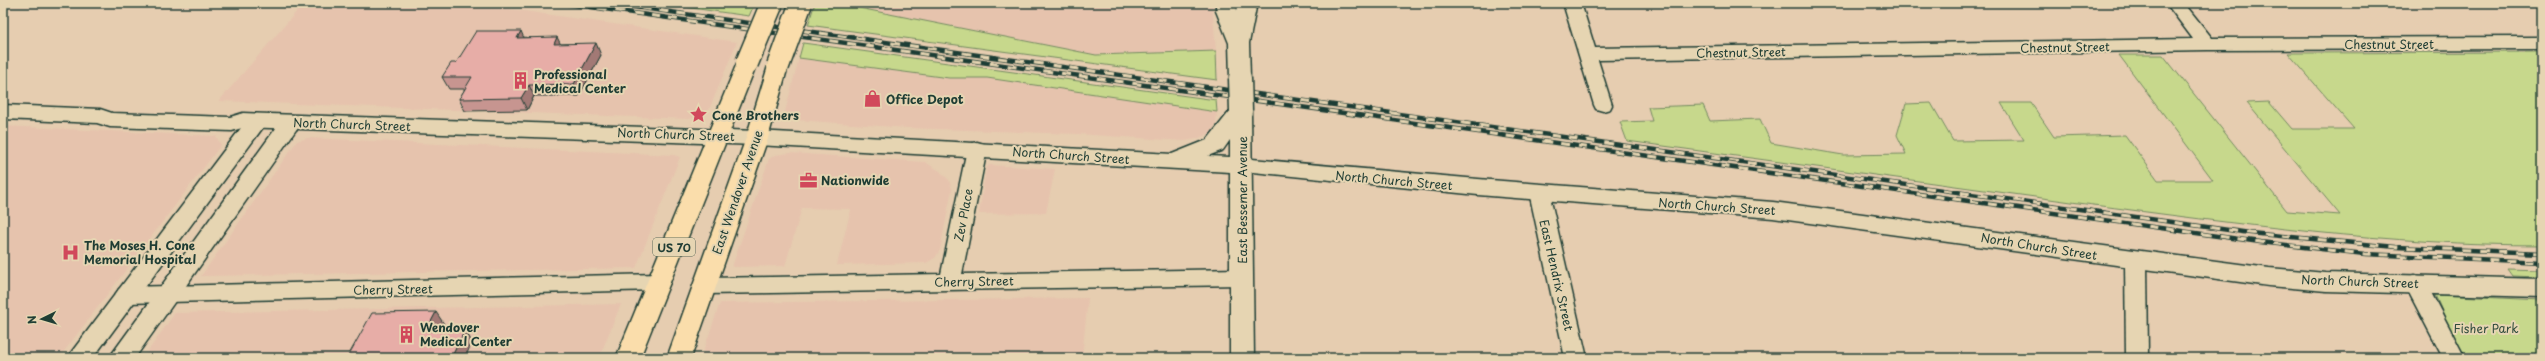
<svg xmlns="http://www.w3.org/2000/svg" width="2545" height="361" font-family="'Playpen Sans',sans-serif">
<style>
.built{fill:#e6c3ad}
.green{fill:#c7d88c;stroke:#738a60}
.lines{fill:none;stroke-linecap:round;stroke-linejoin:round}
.minor-casing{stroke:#1f3d34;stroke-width:3}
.tertiary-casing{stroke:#1f3d34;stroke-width:3}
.secondary-casing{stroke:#1f3d34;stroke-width:3}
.trunk-casing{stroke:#1f3d34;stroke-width:3}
.minor{fill:#e6d5b2;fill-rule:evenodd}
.tertiary{fill:#e6d5b2;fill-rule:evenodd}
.secondary{fill:#e6d5b2;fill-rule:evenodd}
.trunk{fill:#faddab;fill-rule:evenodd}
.rail-casing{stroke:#1f3d34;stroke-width:4.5}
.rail{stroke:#e6d5b2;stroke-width:3;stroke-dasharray:9;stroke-linecap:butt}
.secondary-bridge-casing{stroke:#1f3d34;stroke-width:25;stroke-linecap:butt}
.trunk-bridge-casing{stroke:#1f3d34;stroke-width:25;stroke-linecap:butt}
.secondary-bridge{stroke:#e6d5b2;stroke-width:22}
.trunk-bridge{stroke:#faddab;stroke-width:22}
.wall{fill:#c79590;stroke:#1f3d34}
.shaded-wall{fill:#a27975;stroke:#1f3d34}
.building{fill:#e7ada7;stroke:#1f3d34}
.labels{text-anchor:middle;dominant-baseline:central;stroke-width:4;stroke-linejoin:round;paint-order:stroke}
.shield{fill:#e6d5b2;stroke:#5b6b5a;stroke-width:1}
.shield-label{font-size:11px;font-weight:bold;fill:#1f3d34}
.street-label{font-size:12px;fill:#1f3d34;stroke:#e6d5b2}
.poi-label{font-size:12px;font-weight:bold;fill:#1f3d34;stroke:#e6d5b2;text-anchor:start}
.park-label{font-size:12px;fill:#304c3d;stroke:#e6d5b2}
</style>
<rect width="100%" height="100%" fill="#e6cdb0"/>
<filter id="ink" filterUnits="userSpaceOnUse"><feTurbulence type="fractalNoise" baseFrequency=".025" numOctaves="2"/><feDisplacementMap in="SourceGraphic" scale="8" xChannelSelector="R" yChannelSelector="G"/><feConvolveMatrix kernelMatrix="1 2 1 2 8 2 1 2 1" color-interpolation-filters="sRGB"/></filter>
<g filter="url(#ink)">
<g class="built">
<path d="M304 3H379L510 9 737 42 709 110 700 116 689 119 219 101Z"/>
<path d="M844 3H1212L1216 51 1096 55 843 5Z"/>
<path d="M799 58 949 78H987L1217 112 1216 124 1211 133 1196 139 1184 141 1078 134 908 128 796 120 784 116Z"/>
<path d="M3 126 216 136 221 145 59 358H3Z"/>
<path d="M308 138 674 155 680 157 636 268 201 276 297 141Z"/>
<path d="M790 153 925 162 940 171 949 180 952 189 940 250 935 258 926 263 837 265 851 209 802 208 785 266 732 267 769 159 775 155Z"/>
<path d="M990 165 1055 169 1046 213 979 214 986 168Z"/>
<path d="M1088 298 1082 358H701L720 303Z"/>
<path d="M621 304 599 358H143L175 313Z"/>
</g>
<g class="green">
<path d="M655 3H755L749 16Z"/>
<path d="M815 3H844V5L1096 55 1216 51 1217 80 808 25Z"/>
<path d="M803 43 1216 100 1217 112 987 78H949L799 58Z"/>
<path d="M2542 52V245C2390 245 2237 224 2086 204 1933 183 1780 162 1627 141L1620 122 1652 121 1648 107 1703 105 1710 121 1760 119 1771 143 1843 155 1906 154 1897 135 1906 104 1931 103 1953 141 2024 140 2001 103H2031L2054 137 2125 135 2158 180H2213L2119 55H2163L2287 211 2340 215 2247 103 2269 102 2292 129H2354L2288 53Z"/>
<path d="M2507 269 2542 270V277L2512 276Z"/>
<path d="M2435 295 2542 300V358H2463Z"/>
</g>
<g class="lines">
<defs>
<g id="minor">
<path d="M1563 3H1581L1595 48 2193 39 2166 3H2184L2212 38 2542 37V49L2207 50 1598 60 1612 105 1610 109 1603 111 1596 109 1594 105Z"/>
<path d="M977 142 984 144 987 149 962 274 1241 269 1249 271 1252 277 1249 283 1241 285 706 294 698 292 695 286 698 280 706 278 941 274 967 149 970 144Z"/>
<path d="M1539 185 1546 187 1549 192 1587 358H1565L1529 192 1532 187Z"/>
<path d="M2136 253 2143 255 2147 261 2148 358H2126L2125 261 2129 255Z"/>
<path d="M659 274 667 276 670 282 667 288 659 290 127 303 119 301 116 295 119 289 127 287Z"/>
<path d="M2415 275 2423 277 2465 358H2443L2404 283 2407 277Z"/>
</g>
<g id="tertiary">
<path d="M257 114 264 116 268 121 264 126 93 358H67L250 116Z"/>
<path d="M291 115 298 117 302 122 298 127 135 358H109L284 117Z"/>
<path d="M1241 158 1478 179 1773 202 2269 268 2326 273 2542 279V297L2326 291 2269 286 1773 218 1478 195 1233 170 1230 165 1233 160Z"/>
</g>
<g id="secondary">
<path d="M1216 3H1236V11L1237 3H1257L1249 43 1250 78 1247 83 1240 85 1233 83 1230 78 1229 43 1216 11Z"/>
<path d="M1241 104 1248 106 1251 111 1254 358H1230V172L757 145 245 127 232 131 110 127 97 123 3 119V105L100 109 112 113 230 117 243 113 757 131 1172 154 1207 140 1234 106ZM1230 140V157L1208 156 1223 150Z"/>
</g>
<g id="trunk">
<path d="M747 57 754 58 757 63 640 358H616L737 63 740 58Z"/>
<path d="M778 60 785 61 788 66 768 138 691 358H667L746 138 768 66 771 61Z"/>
</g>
</defs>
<use href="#minor" class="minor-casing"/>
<use href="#tertiary" class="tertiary-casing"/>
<use href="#secondary" class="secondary-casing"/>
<use href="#trunk" class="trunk-casing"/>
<use href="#minor" class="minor"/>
<use href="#tertiary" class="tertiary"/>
<use href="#secondary" class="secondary"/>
<use href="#trunk" class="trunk"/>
<defs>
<g id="rail">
<path d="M562 3 2260 242 2365 254 2542 262"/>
<path d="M606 3 2250 233 2396 247 2542 253"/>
</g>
</defs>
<use href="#rail" class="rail-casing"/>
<use href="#rail" class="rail"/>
<defs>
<path id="secondary-bridge" d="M1240 78 1241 111"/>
<g id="trunk-bridge">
<path d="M747 63 772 3"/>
<path d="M778 66 801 3"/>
</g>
</defs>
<use href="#secondary-bridge" class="secondary-bridge-casing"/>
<use href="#trunk-bridge" class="trunk-bridge-casing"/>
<use href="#secondary-bridge" class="secondary-bridge"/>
<use href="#trunk-bridge" class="trunk-bridge"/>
</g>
<path class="wall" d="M524 37 560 44 601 55 579 96H534L527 110 465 111 459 99 465 89H449L442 77 456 63Z"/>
<g class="shaded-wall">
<path d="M521 31 526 43 517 38Z"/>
<path d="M557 37 563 49 554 44Z"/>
<path d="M596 43 601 55 579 96 574 84Z"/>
<path d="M529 85 534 96 527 110 521 98Z"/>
<path d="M436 312 444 324 434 343 426 331Z"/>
<path d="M465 330 472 342 465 358H451Z"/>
</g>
<g class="building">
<path d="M476 31H521L517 38 557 37 554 44 596 43 574 84 529 85 521 98 459 99 472 77H442L451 63H456Z"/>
<path d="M436 312 426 331 465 330 451 358H347L372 313Z"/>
</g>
</g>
<defs>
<symbol id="building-bare" viewBox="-9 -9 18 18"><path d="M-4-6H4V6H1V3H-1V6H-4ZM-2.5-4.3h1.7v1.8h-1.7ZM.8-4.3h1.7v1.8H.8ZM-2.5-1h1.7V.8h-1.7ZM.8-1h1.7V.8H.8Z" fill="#d1495b" stroke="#e6d5b2" stroke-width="2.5" paint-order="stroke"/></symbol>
<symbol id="shop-bare" viewBox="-9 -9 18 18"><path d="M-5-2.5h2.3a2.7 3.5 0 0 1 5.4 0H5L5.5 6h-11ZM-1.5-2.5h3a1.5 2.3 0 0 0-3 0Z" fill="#d1495b" stroke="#e6d5b2" stroke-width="2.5" paint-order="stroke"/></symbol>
<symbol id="sight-bare" viewBox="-9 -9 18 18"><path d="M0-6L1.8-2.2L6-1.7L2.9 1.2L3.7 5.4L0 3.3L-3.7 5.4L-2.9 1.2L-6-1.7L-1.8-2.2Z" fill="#d1495b" stroke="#e6d5b2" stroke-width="2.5" paint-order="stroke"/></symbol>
<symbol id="office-bare" viewBox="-9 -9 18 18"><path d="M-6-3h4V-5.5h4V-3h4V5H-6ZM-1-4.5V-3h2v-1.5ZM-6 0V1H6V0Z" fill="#d1495b" stroke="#e6d5b2" stroke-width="2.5" paint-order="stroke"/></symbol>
<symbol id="hospital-bare" viewBox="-9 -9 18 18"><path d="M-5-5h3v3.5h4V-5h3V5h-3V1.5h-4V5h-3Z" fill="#d1495b" stroke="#e6d5b2" stroke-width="2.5" paint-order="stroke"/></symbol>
</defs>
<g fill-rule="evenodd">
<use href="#building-bare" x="508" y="68" width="25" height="25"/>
<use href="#shop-bare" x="860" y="86" width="25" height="25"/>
<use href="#sight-bare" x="686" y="102" width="25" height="25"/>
<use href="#office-bare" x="796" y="168" width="25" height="25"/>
<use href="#hospital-bare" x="58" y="240" width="25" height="25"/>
<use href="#building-bare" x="394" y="322" width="25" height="25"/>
</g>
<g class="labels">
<rect class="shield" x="653" y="238" width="42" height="18" rx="3"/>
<g class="shield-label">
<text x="674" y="247">US 70</text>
</g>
<g class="street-label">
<text x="2389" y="44">Chestnut Street</text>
<text transform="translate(2065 47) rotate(-1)">Chestnut Street</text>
<text transform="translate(1741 52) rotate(-1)">Chestnut Street</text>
<text transform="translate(352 124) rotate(2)">North Church Street</text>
<text transform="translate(676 134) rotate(2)">North Church Street</text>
<text transform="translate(1071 155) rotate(4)">North Church Street</text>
<text transform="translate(1394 180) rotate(5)">North Church Street</text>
<text transform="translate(737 192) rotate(-71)">East Wendover Avenue</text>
<text transform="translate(1242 200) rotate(-90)">East Bessemer Avenue</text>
<text transform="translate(1717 206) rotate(4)">North Church Street</text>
<text transform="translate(963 215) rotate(-79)">Zev Place</text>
<text transform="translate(2039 246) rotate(9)">North Church Street</text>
<text transform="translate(1557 275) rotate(77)">East Hendrix Street</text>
<text transform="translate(974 281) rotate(-1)">Cherry Street</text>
<text transform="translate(2360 281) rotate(2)">North Church Street</text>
<text transform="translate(393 289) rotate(-1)">Cherry Street</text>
</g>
<g class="poi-label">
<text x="534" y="74">Professional<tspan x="534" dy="14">Medical Center</tspan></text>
<text x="886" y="99">Office Depot</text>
<text x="712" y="115">Cone Brothers</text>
<text x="821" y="180">Nationwide</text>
<text x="84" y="245">The Moses H. Cone<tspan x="84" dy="14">Memorial Hospital</tspan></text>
<text x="420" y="327">Wendover<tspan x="420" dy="14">Medical Center</tspan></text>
</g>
<g class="park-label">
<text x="2486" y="328">Fisher Park</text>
</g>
</g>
<rect width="2545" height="361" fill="none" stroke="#e6d5b2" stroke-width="16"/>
<rect x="8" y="8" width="2529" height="345" fill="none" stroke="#1f3d34" stroke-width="1.5" filter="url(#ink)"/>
<g transform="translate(42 319) rotate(265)" stroke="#e6d5b2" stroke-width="3" paint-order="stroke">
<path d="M0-3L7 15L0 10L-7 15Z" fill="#1f3d34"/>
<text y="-6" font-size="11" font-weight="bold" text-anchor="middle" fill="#1f3d34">N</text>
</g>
</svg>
